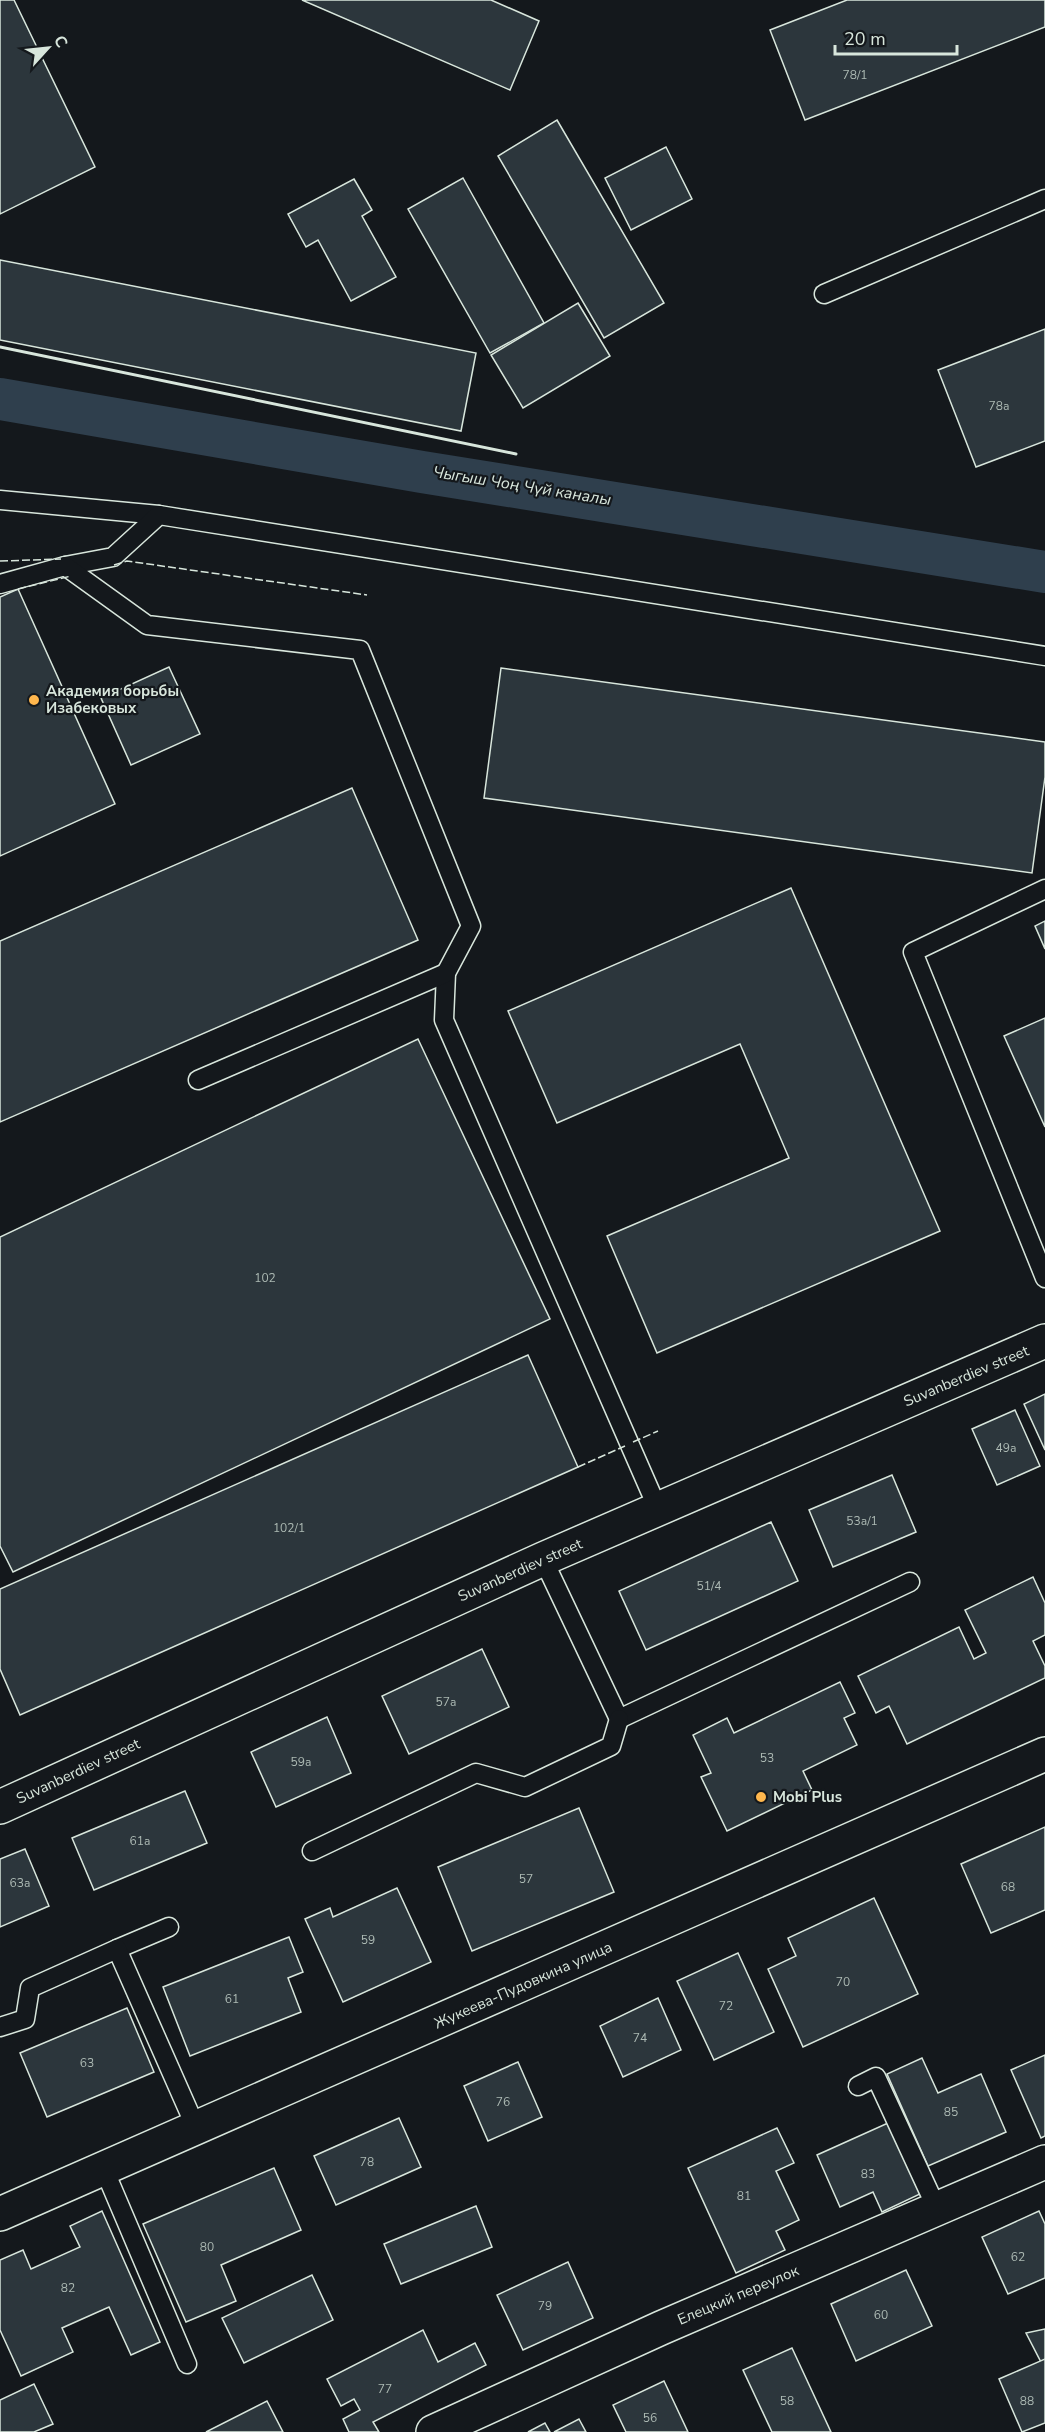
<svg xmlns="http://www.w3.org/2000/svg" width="1045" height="2432" font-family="'Nunito Sans',sans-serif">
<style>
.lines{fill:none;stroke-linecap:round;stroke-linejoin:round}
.canal{stroke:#2f3f4d;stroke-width:42}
.building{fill:#2c363c;stroke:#d8e6dc;stroke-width:1.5}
.service-casing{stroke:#d8e6dc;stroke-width:21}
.minor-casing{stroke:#d8e6dc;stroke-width:36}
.secondary-casing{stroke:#d8e6dc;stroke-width:36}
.service{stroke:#14181c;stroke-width:18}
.minor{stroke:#14181c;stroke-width:33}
.secondary{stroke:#14181c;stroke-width:33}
.fence{stroke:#d8e6dc;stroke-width:1.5;stroke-dasharray:8 3;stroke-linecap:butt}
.wall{stroke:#d8e6dc;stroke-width:3}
.poi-dot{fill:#ffb74d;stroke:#14181c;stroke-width:2}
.labels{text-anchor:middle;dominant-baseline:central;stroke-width:4.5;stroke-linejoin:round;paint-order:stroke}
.number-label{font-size:12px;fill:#adbab4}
.poi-label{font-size:15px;font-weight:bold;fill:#d8e6dc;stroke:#14181c;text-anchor:start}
.street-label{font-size:15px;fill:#d8e6dc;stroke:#14181c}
.water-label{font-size:16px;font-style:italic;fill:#d8e6dc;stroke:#14181c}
</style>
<rect width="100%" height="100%" fill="#14181c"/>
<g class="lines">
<path class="canal" d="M0 399 422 472 1045 572"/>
</g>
<g class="building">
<path d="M0 0H14L95 167 0 214Z"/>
<path d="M302 0H491L539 21 510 90Z"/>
<path d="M847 0H1045V27L805 120 770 30Z"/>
<path d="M557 120 664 303 604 338 498 156Z"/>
<path d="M666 147 692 199 631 230 605 178Z"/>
<path d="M463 178 544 323 490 353 408 209Z"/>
<path d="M354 179 372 210 362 216 396 277 351 301 318 240 306 247 288 214Z"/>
<path d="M0 260 476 353 461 431 0 340Z"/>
<path d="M578 303 610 356 523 408 491 355Z"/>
<path d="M1045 329V441L976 467 938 370Z"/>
<path d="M18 589 115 804 0 856V597Z"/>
<path d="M169 667 200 734 131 765 101 698Z"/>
<path d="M501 668 1045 742V777L1032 873 484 798Z"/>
<path d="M352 788 418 940 0 1122V941Z"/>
<path d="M791 888 940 1231 657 1353 607 1236 789 1158 740 1044 557 1123 508 1011Z"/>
<path d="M1045 921V949L1035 926Z"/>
<path d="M1045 1018V1127L1004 1036Z"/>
<path d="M418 1039 550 1319 13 1572 0 1546V1237Z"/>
<path d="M528 1355 578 1467 20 1715 0 1669V1589Z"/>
<path d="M1045 1394V1450L1024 1404Z"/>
<path d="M1015 1410 1040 1466 997 1485 972 1429Z"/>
<path d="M892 1475 916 1532 833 1567 809 1510Z"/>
<path d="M771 1522 798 1581 646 1650 619 1591Z"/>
<path d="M1033 1577 1045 1603V1635L1033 1641 1045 1666V1678L907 1744 889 1706 876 1713 858 1676 959 1627 974 1659 986 1653 965 1610Z"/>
<path d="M482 1649 509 1707 409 1754 382 1696Z"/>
<path d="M840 1682 855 1713 844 1718 857 1745 803 1771 812 1790 727 1831 701 1777 711 1773 693 1735 727 1718 734 1733Z"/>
<path d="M327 1717 351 1773 276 1807 251 1752Z"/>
<path d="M185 1791 207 1843 94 1890 72 1838Z"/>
<path d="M579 1808 614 1892 472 1951 438 1867Z"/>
<path d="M1045 1827V1910L991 1933 961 1864Z"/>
<path d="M25 1849 49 1906 0 1927V1859Z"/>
<path d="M397 1888 431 1962 343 2002 305 1919 330 1908 333 1917Z"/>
<path d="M874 1898 918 1994 803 2047 768 1969 796 1956 788 1938Z"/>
<path d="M289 1937 303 1972 288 1978 301 2012 190 2056 163 1987Z"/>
<path d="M738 1953 774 2032 714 2060 677 1981Z"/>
<path d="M658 1998 681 2050 623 2077 600 2026Z"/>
<path d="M127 2008 154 2072 47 2117 20 2053Z"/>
<path d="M1045 2055V2136L1041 2138 1011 2070Z"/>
<path d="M922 2058 938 2093 981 2074 1006 2132 928 2166 887 2074Z"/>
<path d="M518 2062 542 2117 488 2141 464 2086Z"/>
<path d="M399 2118 421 2167 336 2205 314 2156Z"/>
<path d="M888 2123 920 2194 882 2212 873 2192 840 2207 817 2155Z"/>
<path d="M777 2128 794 2163 776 2171 799 2220 776 2231 785 2250 736 2273 688 2168Z"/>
<path d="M274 2168 301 2230 221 2265 236 2301 186 2322 143 2224Z"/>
<path d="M476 2206 492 2247 401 2284 384 2244Z"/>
<path d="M102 2211 160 2342 131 2355 109 2307 62 2328 73 2352 21 2376 0 2330V2260L23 2250 31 2269 80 2247 70 2226Z"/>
<path d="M1039 2211 1045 2224V2278L1008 2294 982 2237Z"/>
<path d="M568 2262 593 2318 523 2350 497 2295Z"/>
<path d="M906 2270 932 2326 856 2361 831 2304Z"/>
<path d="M312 2275 333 2320 244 2363 222 2318Z"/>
<path d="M1045 2329V2370L1026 2333Z"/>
<path d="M423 2330 438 2362 475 2343 486 2365 373 2422 379 2432H349L343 2419 360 2410 354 2399 341 2406 327 2379Z"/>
<path d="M792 2348 831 2432H772L743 2370Z"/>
<path d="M1045 2359V2423L1022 2432 999 2379Z"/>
<path d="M664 2381 688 2432H626L613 2405Z"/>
<path d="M34 2384 53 2424 34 2432H0V2400Z"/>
<path d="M267 2401 283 2432H206Z"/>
<path d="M579 2419 586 2432H554Z"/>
<path d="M545 2423 550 2432H528Z"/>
</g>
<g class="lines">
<defs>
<g id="service">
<path d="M824 294 1045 199"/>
<path d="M0 500 159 515"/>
<path d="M65 566 113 557 159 515 1045 656"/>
<path d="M0 584 65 566 147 625 360 650 471 926 446 973 444 1020 658 1509"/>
<path d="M1045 889 913 952 1045 1278"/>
<path d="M198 1080 446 973"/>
<path d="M543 1559 619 1719 910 1582"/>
<path d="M312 1851 476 1773 525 1787 611 1746 619 1719"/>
<path d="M117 1949 169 1927"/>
<path d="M0 2027 25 2019 30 1988 117 1949 197 2130"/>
<path d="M858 2086 876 2077 937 2209"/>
<path d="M104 2169 187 2364"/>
</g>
<g id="minor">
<path d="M0 1807 543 1559 1045 1341"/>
<path d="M433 2432 661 2328 1045 2162"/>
</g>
<path id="secondary" d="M0 2214 1045 1754"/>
</defs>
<use href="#service" class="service-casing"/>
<use href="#minor" class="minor-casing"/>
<use href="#secondary" class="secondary-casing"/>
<use href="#service" class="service"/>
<use href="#minor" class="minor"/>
<use href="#secondary" class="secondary"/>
<g class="fence">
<path d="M0 561 61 559"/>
<path d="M114 565 127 561 367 595"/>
<path d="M18 589 71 576"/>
<path d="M633 1442 658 1431"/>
<path d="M578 1467 625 1446"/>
</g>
<path class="wall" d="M0 347 516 454"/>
</g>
<g class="poi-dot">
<circle cx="34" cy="700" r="6"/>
<circle cx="761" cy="1797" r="6"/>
</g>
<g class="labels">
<g class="number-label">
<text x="855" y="75">78/1</text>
<text x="999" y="406">78а</text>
<text x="265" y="1278">102</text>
<text x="1006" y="1448">49а</text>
<text x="862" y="1521">53а/1</text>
<text x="289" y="1528">102/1</text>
<text x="709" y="1586">51/4</text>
<text x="446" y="1702">57a</text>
<text x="767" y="1758">53</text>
<text x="301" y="1762">59a</text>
<text x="140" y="1841">61a</text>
<text x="526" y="1879">57</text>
<text x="20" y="1883">63a</text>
<text x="1008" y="1887">68</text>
<text x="368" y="1940">59</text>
<text x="843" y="1982">70</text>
<text x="232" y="1999">61</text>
<text x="726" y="2006">72</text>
<text x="640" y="2038">74</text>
<text x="87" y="2063">63</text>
<text x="503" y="2102">76</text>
<text x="951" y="2112">85</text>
<text x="367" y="2162">78</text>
<text x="868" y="2174">83</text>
<text x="744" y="2196">81</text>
<text x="207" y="2247">80</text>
<text x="1018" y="2257">62</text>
<text x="68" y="2288">82</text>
<text x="545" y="2306">79</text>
<text x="881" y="2315">60</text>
<text x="385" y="2389">77</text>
<text x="787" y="2401">58</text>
<text x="1027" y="2401">88</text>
<text x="650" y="2418">56</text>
</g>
<g class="poi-label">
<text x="46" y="691">Академия борьбы<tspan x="46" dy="17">Изабековых</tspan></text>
<text x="773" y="1797">Mobi Plus</text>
</g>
<g class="street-label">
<text transform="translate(966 1376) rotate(-23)">Suvanberdiev street</text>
<text transform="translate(520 1570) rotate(-24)">Suvanberdiev street</text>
<text transform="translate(78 1771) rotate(-25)">Suvanberdiev street</text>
<text transform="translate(523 1985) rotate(-24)">Жукеева-Пудовкина улица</text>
<text transform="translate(738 2295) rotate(-23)">Елецкий переулок</text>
</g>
<g class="water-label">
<text transform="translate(522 486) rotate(9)">Чыгыш Чоң Чүй каналы</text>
</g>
</g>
<g transform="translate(48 48) rotate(63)" stroke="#14181c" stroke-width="4.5" paint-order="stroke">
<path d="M0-4.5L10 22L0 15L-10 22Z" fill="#d8e6dc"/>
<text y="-9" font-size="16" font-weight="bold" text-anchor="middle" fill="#d8e6dc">С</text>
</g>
<path d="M835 45v9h122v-9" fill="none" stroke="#d8e6dc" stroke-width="3"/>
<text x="844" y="45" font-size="18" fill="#d8e6dc" stroke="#14181c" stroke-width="4.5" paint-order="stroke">20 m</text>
</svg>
